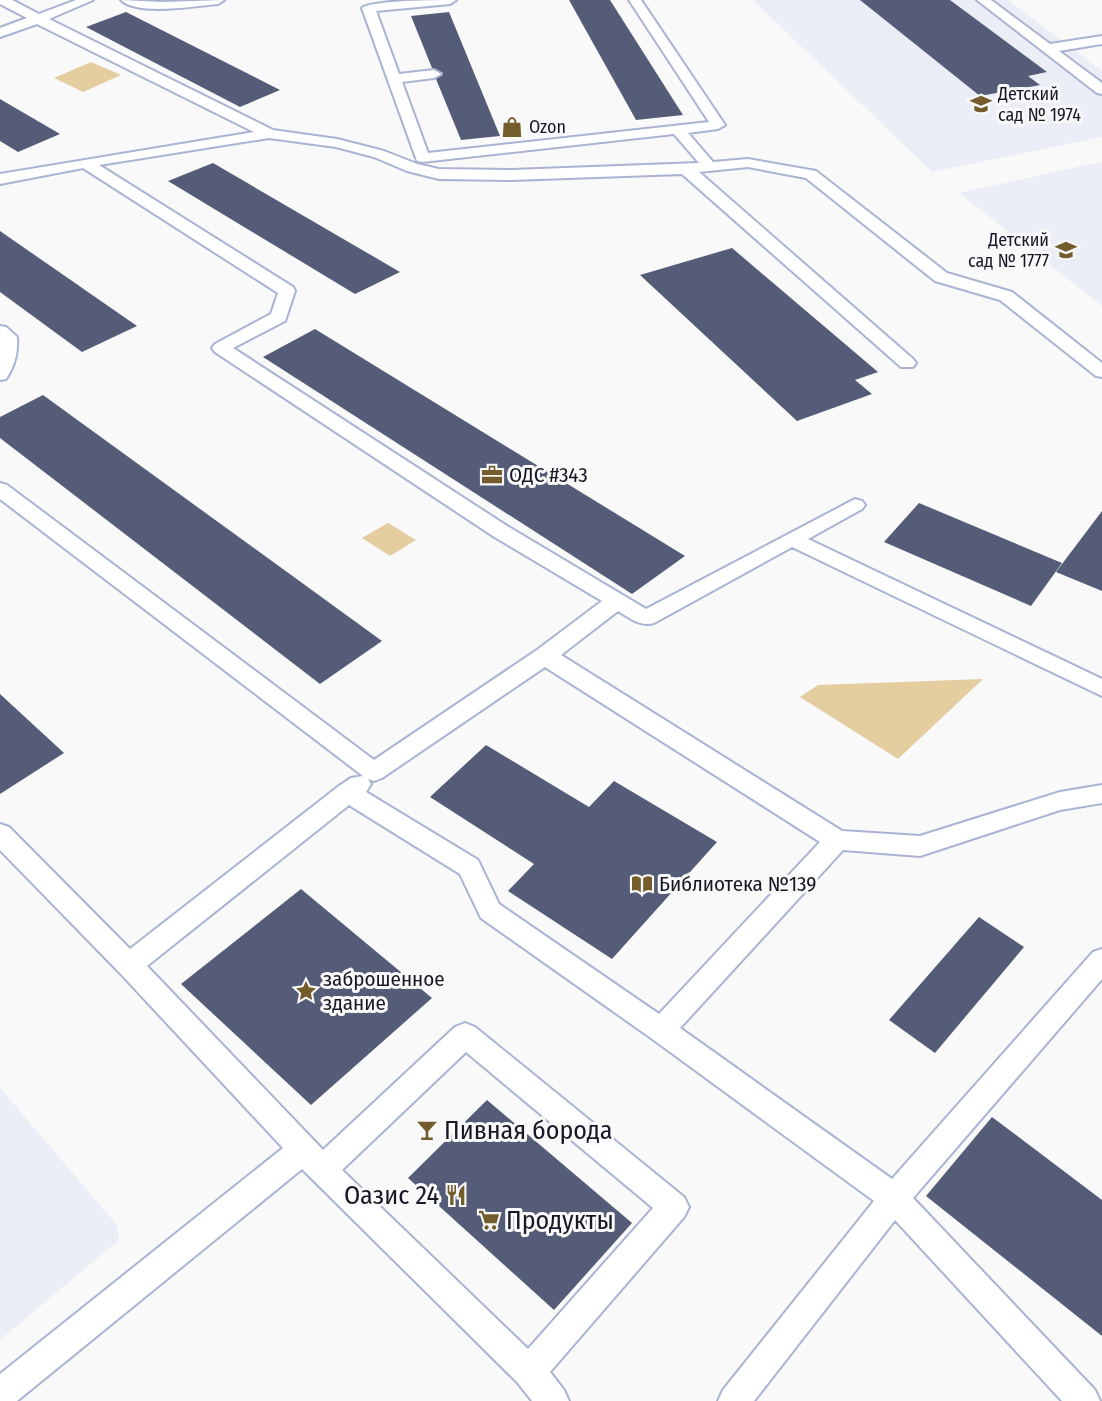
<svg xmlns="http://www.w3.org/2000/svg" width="1102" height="1401" font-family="'Fira Sans Condensed',sans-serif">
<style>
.built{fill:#ebeef6}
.green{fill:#e4cd9f}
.building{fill:#555c78}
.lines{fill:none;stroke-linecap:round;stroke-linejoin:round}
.service-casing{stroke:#aab3d2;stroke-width:4}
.service{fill:#fff;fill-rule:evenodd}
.labels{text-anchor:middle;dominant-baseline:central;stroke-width:6;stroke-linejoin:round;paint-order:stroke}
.far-poi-label{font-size:18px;fill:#161925;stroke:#f9f9f9;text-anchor:start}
.poi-label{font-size:21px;fill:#161925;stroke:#f9f9f9;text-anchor:start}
.near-poi-label{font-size:26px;fill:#161925;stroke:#f9f9f9;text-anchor:start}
</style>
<rect width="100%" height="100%" fill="#f9f9f9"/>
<g class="built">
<path d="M753 0H1008L1102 71V137L932 172Z"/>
<path d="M1102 162V306L959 193 1081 166Z"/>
<path d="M0 1088 117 1225 119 1240 0 1340Z"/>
</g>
<g class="green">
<path d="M91 62 121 75 83 92 54 78Z"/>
<path d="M388 523 416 540 390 556 362 538Z"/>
<path d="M983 679 898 759 800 697 818 685Z"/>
</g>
<g class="building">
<path d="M569 0H610L683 115 636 120Z"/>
<path d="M860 0H950L1047 72 1028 76 1040 85 980 96Z"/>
<path d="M126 12 280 90 240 107 86 27Z"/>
<path d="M449 12 500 136 461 140 436 79 443 73 432 68 411 16Z"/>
<path d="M0 99 60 134 18 152 0 141Z"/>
<path d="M213 163 400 272 355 294 168 181Z"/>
<path d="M0 231 137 326 82 352 0 292Z"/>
<path d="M732 248 878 372 855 380 872 394 797 421 640 275Z"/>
<path d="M315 329 685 556 632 594 263 357Z"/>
<path d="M43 395 382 641 320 684 0 438V417Z"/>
<path d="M919 503 1062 563 1031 606 884 542Z"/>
<path d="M1102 511V591L1056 572Z"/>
<path d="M0 694 64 753 0 794Z"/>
<path d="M486 745 589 807 614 781 717 842 612 959 508 891 534 864 430 797Z"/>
<path d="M301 889 432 998 311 1105 181 984Z"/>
<path d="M979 917 1024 947 935 1053 889 1020Z"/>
<path d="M487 1100 632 1223 554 1310 408 1178Z"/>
<path d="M992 1117 1102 1200V1336L926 1196Z"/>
</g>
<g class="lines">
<defs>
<g id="service">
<path d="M0 0H12L39 14 76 0H93L49 19 273 130 337 139 384 151 417 164 439 169 512 170 699 163 674 134 422 162 417 161 362 8C373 0 438 0 456 0L450 4 376 11 399 74 434 70 441 74 434 78 402 82 428 153 709 122 629 0H641L725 125 718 129 688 133 713 162 748 159 816 171 947 273 1012 292 1102 363V377L1096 376 1000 300 935 281 806 178 748 167 699 172 913 359 916 363 913 367H901L682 174 512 180 439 179 407 171 374 157 336 147 269 138 99 165 293 287 295 291 285 321 233 348 507 526 646 609 855 499 862 501 865 505 862 509 808 539 1102 679V696L792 547 654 623C640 627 630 618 618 611L561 655 842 831 920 836 1060 792 1102 785V803L1060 810 920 856 843 850 680 1028 892 1179 1093 952 1102 949V979L913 1198 1095 1390 1100 1401H1062L895 1220 754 1401H718L723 1390 874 1201 651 1038 481 918 460 874 349 805 147 966 323 1150 455 1027 465 1023 475 1027 684 1197 689 1207 684 1217 550 1372 564 1390 569 1401H532L518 1383 302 1169 17 1401H0V1374L283 1148 120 973 0 850V824L9 827 130 949 339 786 351 778 363 776 0 499V483L7 485 374 760 537 650 602 601 493 536 215 352 212 348 215 344 271 314 278 293 83 168 0 184V174L254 132 37 24 0 37V28L27 18 0 4ZM545 667 820 842 659 1014 499 904 478 860 366 792 371 784 368 779 374 781 382 778ZM466 1052 653 1208 528 1349 342 1170Z"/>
<path d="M121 0 162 2 224 0 218 4C196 6 137 16 121 0Z"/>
<path d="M977 0H991L1050 44 1102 36V44L1059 51 1102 83V94L1097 93Z"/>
<path d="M0 326 6 327 17 337C18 353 15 365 6 379L0 380Z"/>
</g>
</defs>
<use href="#service" class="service-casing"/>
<use href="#service" class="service"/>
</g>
<defs>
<symbol id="school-bare" viewBox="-9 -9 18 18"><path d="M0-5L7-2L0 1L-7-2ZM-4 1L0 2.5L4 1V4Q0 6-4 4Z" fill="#735d2c" stroke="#f9f9f9" stroke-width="2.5" paint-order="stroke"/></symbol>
<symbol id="shop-bare" viewBox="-9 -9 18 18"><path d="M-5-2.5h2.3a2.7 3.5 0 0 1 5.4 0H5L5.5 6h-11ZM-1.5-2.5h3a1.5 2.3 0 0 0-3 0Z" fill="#735d2c" stroke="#f9f9f9" stroke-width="2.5" paint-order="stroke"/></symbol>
<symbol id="office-bare" viewBox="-9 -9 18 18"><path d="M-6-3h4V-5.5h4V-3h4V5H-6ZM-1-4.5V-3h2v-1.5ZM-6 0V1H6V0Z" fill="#735d2c" stroke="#f9f9f9" stroke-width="2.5" paint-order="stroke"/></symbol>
<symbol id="library-bare" viewBox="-9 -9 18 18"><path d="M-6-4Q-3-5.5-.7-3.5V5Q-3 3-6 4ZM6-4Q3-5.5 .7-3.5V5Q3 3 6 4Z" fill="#735d2c" stroke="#f9f9f9" stroke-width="2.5" paint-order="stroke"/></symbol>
<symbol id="sight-bare" viewBox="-9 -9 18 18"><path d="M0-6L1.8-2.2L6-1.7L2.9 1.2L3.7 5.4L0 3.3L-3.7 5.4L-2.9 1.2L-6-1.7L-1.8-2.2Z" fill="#735d2c" stroke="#f9f9f9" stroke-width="2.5" paint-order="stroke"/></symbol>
<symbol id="bar-bare" viewBox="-9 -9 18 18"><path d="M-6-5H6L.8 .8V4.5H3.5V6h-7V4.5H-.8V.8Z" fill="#735d2c" stroke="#f9f9f9" stroke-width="2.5" paint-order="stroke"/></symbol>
<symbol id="restaurant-bare" viewBox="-9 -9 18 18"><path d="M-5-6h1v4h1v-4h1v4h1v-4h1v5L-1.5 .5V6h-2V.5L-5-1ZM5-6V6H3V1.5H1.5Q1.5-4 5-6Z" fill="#735d2c" stroke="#f9f9f9" stroke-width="2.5" paint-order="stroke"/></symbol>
<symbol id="supermarket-bare" viewBox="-9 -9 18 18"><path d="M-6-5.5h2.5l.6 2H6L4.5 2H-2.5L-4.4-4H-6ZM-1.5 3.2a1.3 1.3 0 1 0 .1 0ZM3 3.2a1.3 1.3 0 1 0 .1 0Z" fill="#735d2c" stroke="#f9f9f9" stroke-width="2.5" paint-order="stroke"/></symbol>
</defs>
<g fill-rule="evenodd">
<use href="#school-bare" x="966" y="89" width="30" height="30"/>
<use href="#shop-bare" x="497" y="112" width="30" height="30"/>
<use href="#school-bare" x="1051" y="235" width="30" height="30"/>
<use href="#office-bare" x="477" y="460" width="30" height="30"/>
<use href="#library-bare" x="627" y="869" width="30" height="30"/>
<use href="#sight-bare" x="291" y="976" width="30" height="30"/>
<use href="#bar-bare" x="412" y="1115" width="30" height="30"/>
<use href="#restaurant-bare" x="441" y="1180" width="30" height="30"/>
<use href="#supermarket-bare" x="474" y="1205" width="30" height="30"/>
</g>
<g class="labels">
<g class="far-poi-label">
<text x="998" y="94">Детский<tspan x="998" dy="21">сад № 1974</tspan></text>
<text x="529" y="127">Ozon</text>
<text x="1049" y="240" text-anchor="end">Детский<tspan x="1049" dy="21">сад № 1777</tspan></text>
</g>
<g class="poi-label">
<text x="509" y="475">ОДС #343</text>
<text x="659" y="884">Библиотека №139</text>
<text x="323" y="979">заброшенное<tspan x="323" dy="24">здание</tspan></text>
</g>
<g class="near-poi-label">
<text x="444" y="1130">Пивная борода</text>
<text x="439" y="1195" text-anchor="end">Оазис 24</text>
<text x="506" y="1220">Продукты</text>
</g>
</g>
</svg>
